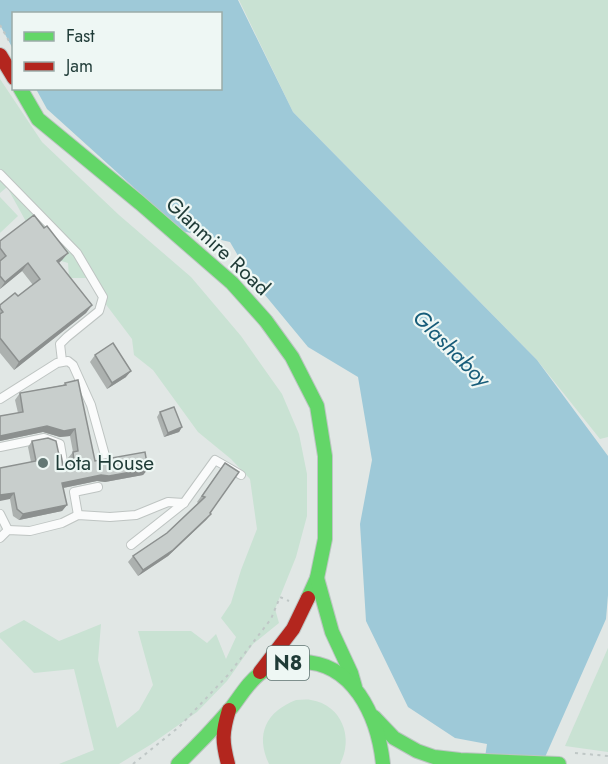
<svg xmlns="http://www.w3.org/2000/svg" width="608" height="764" font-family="Jost,sans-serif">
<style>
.green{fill:#c9e2d3}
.water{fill:#9ec9d8}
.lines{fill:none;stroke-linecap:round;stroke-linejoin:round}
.lane-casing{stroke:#bec4c2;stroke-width:10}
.fast-casing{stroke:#bdc5c3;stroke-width:16}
.jam-casing{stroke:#bdc5c3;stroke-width:16}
.path{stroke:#bfc7c6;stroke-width:2;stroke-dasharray:3 4.5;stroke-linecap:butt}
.lane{stroke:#fafbfb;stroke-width:8}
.fast{stroke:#63d668;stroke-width:14}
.jam{stroke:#b3261e;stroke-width:14}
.wall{fill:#acb1af}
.shaded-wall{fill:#8c908f}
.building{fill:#c8cecc;stroke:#8c908f;stroke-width:1.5}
.poi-dot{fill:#637774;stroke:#eef7f4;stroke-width:2}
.labels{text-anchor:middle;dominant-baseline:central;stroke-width:4.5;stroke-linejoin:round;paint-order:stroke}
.shield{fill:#eef7f4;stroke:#5d7370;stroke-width:1.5}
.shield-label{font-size:20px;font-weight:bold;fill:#1f3b37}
.street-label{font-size:21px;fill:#1f3b37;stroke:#eef7f4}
.poi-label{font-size:21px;fill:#1f3b37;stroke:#eef7f4;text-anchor:start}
.water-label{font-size:22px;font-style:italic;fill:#175c79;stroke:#eef7f4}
</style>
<rect width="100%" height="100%" fill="#e1e7e5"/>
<g class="green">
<path d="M239 0H608V437L600 439 537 360 293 112Z"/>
<path d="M0 79 42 142 119 215 191 277 241 336 282 394 299 434 307 474V516L296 557 275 609 279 623 253 644 227 681 197 712 150 745 119 764H59L94 750 74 669 34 673 0 638V633L24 620 59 641 101 624 98 660 117 728 139 710 153 685 138 631H191L207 643 216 634 226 659 236 637 221 618 231 603 241 570 257 529 250 479 231 459 198 432 153 370 134 355 132 339 86 278H69L68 263 51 258 29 227 7 187 0 193Z"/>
<path d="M0 197 18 216 0 233Z"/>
<path d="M608 648V752L565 746Z"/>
<path d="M296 700C301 700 306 699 311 700 342 705 354 738 340 764H269C255 734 266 712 296 700Z"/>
</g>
<path class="water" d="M0 0H238L293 112 537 360 608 456V595L606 619 542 764H484L487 744 455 738 408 707 366 621 360 524 372 460 358 377 308 347 251 278 230 242 182 231 47 109 36 89 220 88V14H14L13 49 0 25Z"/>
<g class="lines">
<defs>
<g id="lane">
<path d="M0 174 77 253 103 297 99 311 67 337 60 344 62 361"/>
<path d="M0 399 57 363 68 361 73 365 91 405 106 459"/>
<path d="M0 447 44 438 60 444 64 468"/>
<path d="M0 514 8 530"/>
<path d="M78 515 74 492 98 487"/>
<path d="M0 538 8 530 30 531 62 523 78 515 110 517 136 515 168 502 184 503"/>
<path d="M131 545 184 503 215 460 241 475"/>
</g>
<g id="fast">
<path d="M20 88 38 119 140 203 232 283 266 321 292 357 317 406 325 456V539L317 578 308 598"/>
<path d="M317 578 332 632 351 673 355 687"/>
<path d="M374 717 394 738 417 751 434 757 460 760 559 764"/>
<path d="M178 764C197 746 215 727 232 707 241 695 250 680 262 672 272 665 285 662 297 662 353 659 378 717 383 764"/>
</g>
<g id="jam">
<path d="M0 55 14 78"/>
<path d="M260 672 293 629 308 598"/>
<path d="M228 764C222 741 222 733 229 710"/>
</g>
</defs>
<use href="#lane" class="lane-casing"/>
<use href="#fast" class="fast-casing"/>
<use href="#jam" class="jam-casing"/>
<g class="path">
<path d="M0 25 9 41"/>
<path d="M575 753 608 756"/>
<path d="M133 764 179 727 228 675 271 619 280 597 289 601"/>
</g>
<use href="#lane" class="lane"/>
<use href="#fast" class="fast"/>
<use href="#jam" class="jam"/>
</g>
<g class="wall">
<path d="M44 228 68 253 62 260 59 263 92 305 86 313 14 370 0 353V305L18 296 33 285 22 271 0 289V241Z"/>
<path d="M95 355 126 377 107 389 90 362Z"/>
<path d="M65 383 95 461 148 469 143 475 105 482 97 481 63 488 67 505 62 511 19 520 13 516 10 499 31 462 28 447 32 441 59 455 63 465 67 467H70L68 458 73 452 70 436 60 437 43 432 0 441V416L18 413 15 400 20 393 63 385Z"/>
<path d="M160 412 182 427 179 432 164 437 157 417Z"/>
<path d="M225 463 210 513 211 514 206 520 168 556 138 576 128 562 133 556 167 533 198 503 197 502Z"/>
</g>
<g class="shaded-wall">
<path d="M68 253 62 260 52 269 57 261Z"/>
<path d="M28 263 22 271 0 289 5 282Z"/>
<path d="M92 305 86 313 14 370 19 362Z"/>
<path d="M131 371 126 377 107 389 112 383Z"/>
<path d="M47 426 75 429 70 436 60 437 43 432 0 441V436Z"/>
<path d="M182 427 179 432 164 437 168 433Z"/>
<path d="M148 469 143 475 105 482 97 481 58 489 62 483 101 475Z"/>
<path d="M14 493 10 499 0 501V495Z"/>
<path d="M67 505 62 511 19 520 23 514Z"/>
<path d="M211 514 206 520 168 556 138 576 143 570Z"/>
</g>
<g class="building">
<path d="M34 215 44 228 47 226 68 253 57 261 92 305 19 362 0 338V314L3 312 0 308V305L15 293 18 296 40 279 28 263 5 282 0 276V261L6 256 0 248V241Z"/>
<path d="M113 343 131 371 112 383 95 355Z"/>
<path d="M78 380 95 461 145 452 148 469 109 476 101 475 62 483 67 505 23 514 17 509 14 493 0 495V468L36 461 32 441 48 438 56 441 59 455H61L63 465 67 467H72L74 461 73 452 78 451 75 429 64 431 47 426 0 436V416L23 412 20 393 66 385 65 383Z"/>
<path d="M174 407 182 427 168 433 160 412Z"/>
<path d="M225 463 239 472 210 513 211 514 173 550 143 570 133 556 167 533 205 497 202 496Z"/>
</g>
<circle class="poi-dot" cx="43" cy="463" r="6"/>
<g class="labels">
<rect class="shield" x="267" y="646" width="42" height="34" rx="4.5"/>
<g class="shield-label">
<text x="288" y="663">N8</text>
</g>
<g class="street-label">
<text transform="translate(218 246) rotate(43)">Glanmire Road</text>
</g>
<g class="poi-label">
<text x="55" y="463">Lota House</text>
</g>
<g class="water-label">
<text transform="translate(452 348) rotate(45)">Glashaboy</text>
</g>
</g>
<rect x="12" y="12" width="210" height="78" fill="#eef7f4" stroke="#9baca8" stroke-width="1.5"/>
<rect x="24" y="32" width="30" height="9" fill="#63d668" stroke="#9baca8" stroke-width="1.5"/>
<text x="66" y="42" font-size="18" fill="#1f3b37">Fast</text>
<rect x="24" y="62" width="30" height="9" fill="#b3261e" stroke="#9baca8" stroke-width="1.5"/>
<text x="66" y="72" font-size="18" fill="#1f3b37">Jam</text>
</svg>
